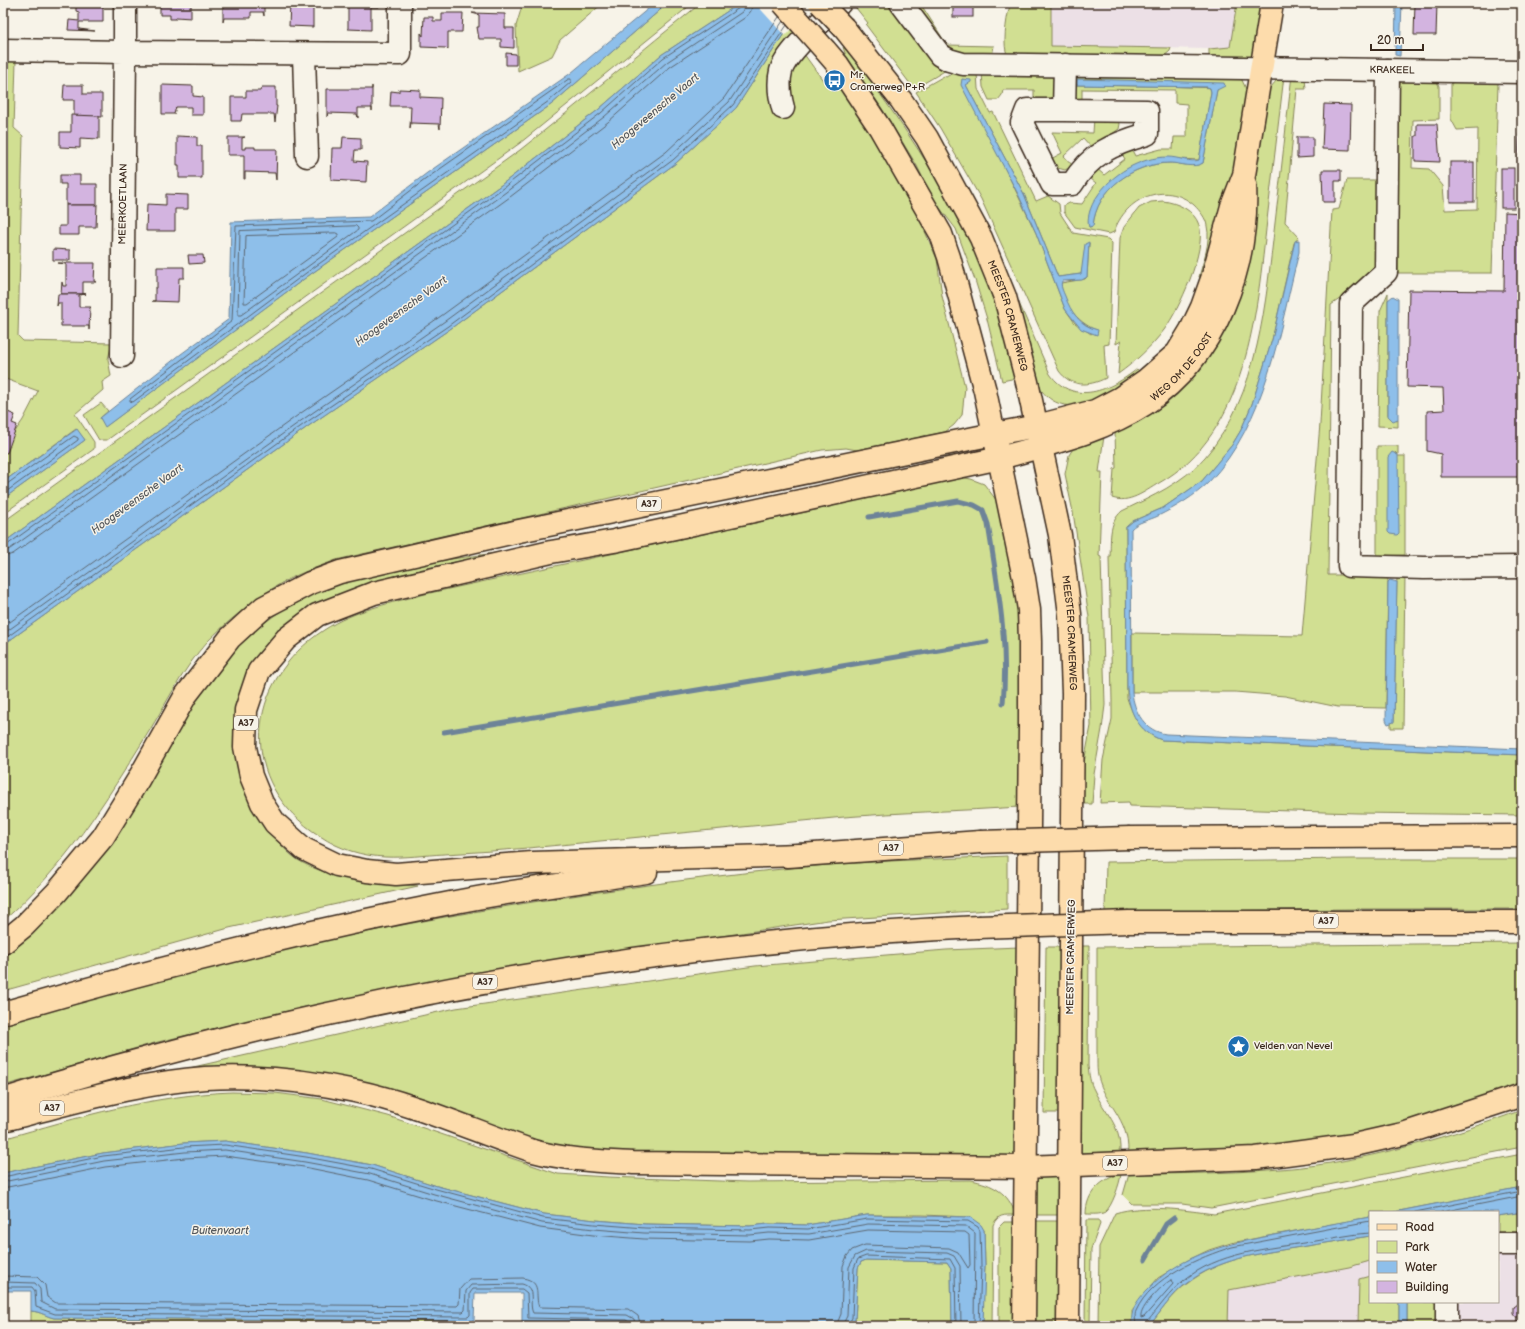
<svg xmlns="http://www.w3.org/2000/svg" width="1525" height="1329" font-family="'Balsamiq Sans',sans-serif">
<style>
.built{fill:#ece0e6}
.green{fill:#d1df92;stroke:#868458;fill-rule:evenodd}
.water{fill:#8ebfea;stroke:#6d8398}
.pier{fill:#f7f3e8}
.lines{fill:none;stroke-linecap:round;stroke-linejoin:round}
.shore{stroke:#5c6670;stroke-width:1}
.stream{stroke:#6d8398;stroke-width:5}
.building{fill:#d3b4e0;stroke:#3b2a1e}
.minor-casing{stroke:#3b2a1e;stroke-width:25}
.major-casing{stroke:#3b2a1e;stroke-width:25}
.highway-casing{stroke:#3b2a1e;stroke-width:25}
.minor{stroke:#f7f3e8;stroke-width:22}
.major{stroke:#fddcac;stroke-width:22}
.highway{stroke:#fddcac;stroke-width:22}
.major-bridge-casing{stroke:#3b2a1e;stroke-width:25;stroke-linecap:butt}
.highway-bridge-casing{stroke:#3b2a1e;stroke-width:25;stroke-linecap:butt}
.major-bridge{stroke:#fddcac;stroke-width:22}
.highway-bridge{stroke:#fddcac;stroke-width:22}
.labels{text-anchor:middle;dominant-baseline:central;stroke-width:3;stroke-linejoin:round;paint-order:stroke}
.shield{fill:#f7f3e8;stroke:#73665b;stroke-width:1}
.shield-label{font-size:9px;font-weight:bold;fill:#3b2a1e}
.street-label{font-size:10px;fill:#3b2a1e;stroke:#f7f3e8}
.poi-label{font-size:10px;fill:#3b2a1e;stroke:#f7f3e8;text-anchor:start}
.water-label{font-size:11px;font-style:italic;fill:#54575b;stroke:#f7f3e8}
</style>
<rect width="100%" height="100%" fill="#f7f3e8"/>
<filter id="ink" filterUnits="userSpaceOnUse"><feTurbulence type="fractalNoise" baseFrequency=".025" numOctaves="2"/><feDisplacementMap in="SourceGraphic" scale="8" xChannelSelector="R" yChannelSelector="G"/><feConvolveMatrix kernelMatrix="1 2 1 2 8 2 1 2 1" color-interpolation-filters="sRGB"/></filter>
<g filter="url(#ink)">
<g class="built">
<path d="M1051 3H1237L1230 47 1209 49 1051 46Z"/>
<path d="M1522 1199V1326H1138L1370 1228V1302H1498V1212Z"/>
</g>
<g class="green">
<path d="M523 3H603L560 40 552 56 518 71 516 26Z"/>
<path d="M668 3H693L520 143 107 440H99L84 415 101 403 108 411 100 418 106 426 308 276 552 104Z"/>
<path d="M701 3H740L661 55 598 110 501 185 3 543V522L520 150C581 102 640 52 701 3Z"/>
<path d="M852 3H895L953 66 914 89 866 25 868 23Z"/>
<path d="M906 3H920L947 45 994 46 991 60 953 57Z"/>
<path d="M1011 3H1051V46L1171 48 1170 51 1162 58 1011 60C1009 57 1007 54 1006 51 1003 41 1007 12 1011 3Z"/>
<path d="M1237 3H1261L1253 55 1249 58 1209 63V49L1230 47Z"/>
<path d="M794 23 803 34 784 85 801 50 827 86 837 79 910 197 937 259 942 296 965 387 962 415 954 425 945 432 857 450 846 448 822 450 336 560C316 568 293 575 275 587 252 601 227 622 207 642 184 667 166 704 148 733 106 801 64 868 3 921V645L310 425 450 329 676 163 736 108 785 32Z"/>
<path d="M845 45C889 107 936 169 968 237 990 283 1003 330 1016 378L1002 381 987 319 975 280 956 229 933 199 917 166 881 107 846 56 843 47Z"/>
<path d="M3 61H16L14 128 23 136 18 336 23 341 112 343 108 359 111 376 102 382 103 390 75 414 94 442V449L3 514V499L85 440 76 429 3 482V449L23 420 38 391 3 378Z"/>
<path d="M962 68 977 73 978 89 990 113 993 112 1036 201 1048 196 1059 204 1060 213 1073 233 1108 239 1112 243 1109 344 1104 345 1106 378C1088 387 1071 387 1059 371L981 199 940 128 916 92 944 76 946 77ZM962 79 968 83 966 85 1024 194 1058 277 1081 274 1089 243 1087 277 1085 279 1061 283C1062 303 1077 322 1096 330L1091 334 1075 323 1065 309 1036 233Z"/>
<path d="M982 72 1055 73 1054 96 1049 100 1034 101V90H1003L1002 95 998 100H989L983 87Z"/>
<path d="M1072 74 1241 78 1247 91 1230 189 1205 279 1199 277C1203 261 1211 243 1207 226 1206 218 1200 211 1194 205 1165 180 1125 198 1114 232L1109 234 1075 227 1064 212V205L1069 203 1082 204 1096 183 1086 175 1094 166 1104 175 1125 159 1119 149 1129 144 1135 156 1161 149H1173L1174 137H1187V104L1175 103V90L1082 89V102C1070 98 1073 85 1072 74ZM1076 83 1219 88 1217 90 1203 163C1192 169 1179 162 1167 163 1132 165 1096 189 1093 226L1089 227 1090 211 1125 170 1158 158 1199 160 1211 92 1210 88 1207 87 1077 85Z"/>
<path d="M1292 75 1305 79 1306 89H1297L1285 222 1299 237 1294 243 1272 340 1252 404 1241 430 1232 445 1202 481 1163 508 1133 521 1126 527 1127 698C1134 718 1141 733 1162 740L1522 755V815L1357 813 1130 806 1129 802 1100 803 1103 760 1112 719V701L1109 557H1110C1111 540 1108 523 1122 511 1151 497 1183 483 1205 457 1259 396 1266 300 1275 223 1281 174 1286 125 1292 75Z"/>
<path d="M1284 76C1278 124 1273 172 1267 220 1257 311 1248 433 1159 483 1144 492 1129 504 1112 498L1114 469 1116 468 1115 432 1104 436 1099 472H1102L1099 556 1101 557 1105 705 1102 729 1094 774 1092 804H1081L1082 773 1091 726 1089 617 1073 512 1065 474 1069 455 1076 444 1115 426 1245 251 1267 88H1270L1277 80Z"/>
<path d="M1435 78 1439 86V119L1413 120 1412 168 1429 169 1443 186 1445 210 1477 209 1478 129 1457 130 1451 119V84L1456 80 1496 79 1498 84 1492 273H1398V87L1402 80Z"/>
<path d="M1094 118 1119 121 1120 124 1119 129 1092 148 1083 138 1064 156 1073 166 1065 170 1054 167 1049 160 1062 153 1052 132 1093 133Z"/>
<path d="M1347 180H1376V265L1361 284 1331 305 1328 575H1388L1386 708 1338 707 1285 696 1235 692H1132V633L1302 636 1320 424 1332 210 1339 209Z"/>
<path d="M1163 201C1178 203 1194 210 1199 225 1207 249 1179 310 1164 330 1152 346 1135 362 1118 374L1121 341 1116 344 1120 238 1124 227 1139 208 1151 202Z"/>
<path d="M1012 287 1050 374C1074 407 1111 390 1137 369L1141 373C1109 392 1067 428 1038 386Z"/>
<path d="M1388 293V415L1397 420 1398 419V427L1378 426 1380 311Z"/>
<path d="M1377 446H1398V455L1395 452 1398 456H1405V555L1377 556Z"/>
<path d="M959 477 971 479 984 484 1000 505 1010 556 1019 616 1020 807C961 811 902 812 844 817 769 824 695 832 620 839 561 845 503 851 444 854 425 855 404 858 385 857 362 856 339 849 320 836 236 783 244 682 324 630 354 610 391 603 425 594L815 510Z"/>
<path d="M510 551C453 563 394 572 340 594 326 599 310 605 298 615 229 667 212 755 265 825 275 839 288 855 303 863 338 881 379 882 418 886L229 928 3 991V954L33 929 225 655C251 633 285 604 317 591 378 567 445 560 510 551Z"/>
<path d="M1397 575 1405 576 1403 728H1391V723L1394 721Z"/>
<path d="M1007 856V909L828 920 495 970 301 1008 158 1042 3 1086V1024C198 964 397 921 599 892 675 881 751 871 828 865 887 860 948 859 1007 856Z"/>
<path d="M1353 859H1522V909H1353L1105 912 1106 862Z"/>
<path d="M1522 943V1087L1419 1122 1301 1146 1128 1153C1129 1117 1105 1106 1098 1076 1097 1071 1097 1066 1097 1061V947Z"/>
<path d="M1080 946H1089L1088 1066C1089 1074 1090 1083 1094 1090 1105 1114 1121 1124 1120 1152L1080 1153Z"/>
<path d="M1019 947 1018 1162 614 1156 560 1150 462 1118 180 1070 456 1008 755 966 946 950Z"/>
<path d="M1046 947H1061L1059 1113H1044Z"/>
<path d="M232 1092 275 1093 322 1099 388 1116 558 1174 608 1177 747 1182 971 1180C992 1184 1010 1193 1015 1215 1004 1215 998 1214 993 1225L992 1326H982L985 1265 984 1230 969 1217 922 1215H867L807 1225 768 1224 750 1226 645 1224 595 1220 544 1214 437 1186 372 1165 307 1153 225 1141 184 1143 103 1153 3 1173V1139C79 1117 153 1095 232 1092Z"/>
<path d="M1522 1110V1147L1211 1208 1182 1204H1132L1123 1195 1129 1174C1186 1174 1244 1173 1302 1167 1377 1158 1451 1136 1522 1110Z"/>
<path d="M1522 1154V1187L1394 1212H1370V1217L1231 1243 1209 1250 1188 1260 1158 1278 1132 1310 1133 1326H1098L1099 1247 1115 1213C1144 1204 1184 1210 1214 1214Z"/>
<path d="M1035 1174H1059L1058 1215H1034Z"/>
<path d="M1121 1174C1120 1183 1112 1207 1105 1212 1100 1215 1092 1214 1086 1214 1086 1193 1101 1179 1121 1174Z"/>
<path d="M1522 1212V1232H1498V1216Z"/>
<path d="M1086 1220H1098L1100 1224 1091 1249 1090 1326H1085Z"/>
<path d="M1034 1221H1058L1057 1326H1033Z"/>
<path d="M1004 1222H1015V1326H999V1227Z"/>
<path d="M1370 1236V1261L1349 1267 1229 1290 1228 1326H1149C1161 1312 1172 1294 1188 1283 1219 1259 1256 1254 1294 1248 1319 1244 1345 1240 1370 1236Z"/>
<path d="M866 1260 947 1262 951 1268 952 1326H850L855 1320 858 1268 861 1262Z"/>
<path d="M1370 1276V1302H1399V1326H1358L1359 1279Z"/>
<rect x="1407" y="1302" width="31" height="24"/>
<path d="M31 1311C42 1312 45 1316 54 1318L474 1321 475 1326H31Z"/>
<path d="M522 1322 713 1326H522Z"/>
</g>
<g class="water">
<path d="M655 3H668L552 104 308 276 105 427 100 418 181 354 229 319 231 222 369 217 427 173 571 73Z"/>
<path d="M740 3H812L785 32 736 108 676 163 450 329 310 425 3 645V543L501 185 598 110 661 55Z"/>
<path d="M1396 3H1402L1400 56 1395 55Z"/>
<path d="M962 79 971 80V82L966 85 1024 194 1058 277 1081 274 1085 244 1089 242 1087 277 1082 280 1062 281C1060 286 1063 291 1065 296 1071 312 1080 326 1098 330L1097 335 1081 329 1065 309 1036 233 1019 196 961 85Z"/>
<path d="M1077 79 1224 83 1225 86 1217 90 1203 163C1194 169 1180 163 1170 163 1134 163 1096 189 1093 226L1089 227C1086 219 1091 205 1096 198 1111 174 1140 157 1168 157 1178 157 1191 163 1199 160L1211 92 1210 88 1207 87 1077 85Z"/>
<path d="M1299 240V252C1279 331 1267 421 1209 482 1195 496 1176 507 1158 516 1150 520 1137 522 1131 529L1132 692C1134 712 1145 731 1166 734L1522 749V755L1162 740C1138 732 1129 712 1127 688L1126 527 1133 521 1163 508 1202 481 1232 445 1241 430 1252 404 1272 340 1295 241Z"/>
<path d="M1393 296 1398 299V419L1393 421 1388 416V300Z"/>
<path d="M77 429 85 440 3 499V482Z"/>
<path d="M1392 452 1398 455 1399 533 1397 535 1390 534 1388 532V457Z"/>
<path d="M1390 580 1397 582 1394 722 1388 724 1386 720 1388 582Z"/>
<path d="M225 1141 307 1153 372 1165 437 1186 544 1214 595 1220 645 1224 750 1226 768 1224 807 1225 867 1215 970 1217 981 1225 984 1230 985 1265 983 1325 952 1326 951 1268 947 1262 866 1260 861 1262 858 1268 855 1320 850 1326H713L522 1322V1293H475L474 1321 54 1318C45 1316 42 1312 31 1311V1291H3V1173L103 1153 184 1143Z"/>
<path d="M1522 1187V1212L1498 1216V1212H1394Z"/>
<path d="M1370 1217V1236C1345 1240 1319 1244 1294 1248 1256 1254 1219 1259 1187 1283 1172 1294 1161 1312 1149 1326L1132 1325C1130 1311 1136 1302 1145 1292 1181 1252 1235 1242 1286 1233 1314 1227 1342 1222 1370 1217Z"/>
<rect x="1399" y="1302" width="8" height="24"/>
</g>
<path class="pier" d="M755 3H814L785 36Z"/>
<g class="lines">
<g class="shore">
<path d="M569 79H571V82L549 101 306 273 133 402 130 401V399L232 321 236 226 371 221 430 176Z"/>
<path d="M356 226 358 228V230L241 315H238L240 231Z"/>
<path d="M336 233 338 234V237L247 303H244L246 236Z"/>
<path d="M3 485 7 484 74 436 78 438V440L3 494"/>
<path d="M3 546 7 545 503 188 601 113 663 58 739 8 741 3"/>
<path d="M3 551 10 549 506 192 604 117 667 62 742 12 746 3"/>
<path d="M3 557 13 554 510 197 608 122 670 67 746 17 751 11 752 3"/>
<path d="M3 627 301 413 441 316 666 152 724 98 779 17"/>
<path d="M3 634 305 418 445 321 670 156 729 102 783 21"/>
<path d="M3 640 307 422 448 326 673 160 733 105 787 25"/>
<path d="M3 1177 103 1156 184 1147 225 1145 306 1157 371 1169 436 1189 543 1218 594 1224 645 1228 750 1230 769 1228 808 1229 867 1219 968 1221 978 1227 980 1231 981 1265 979 1326"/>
<path d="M3 1182 104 1161 185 1152 225 1150 305 1162 370 1174 434 1194 542 1223 594 1229 644 1233 750 1235 769 1233 809 1234 868 1224 966 1226 975 1233 974 1326"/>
<path d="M3 1188 105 1167 185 1158 225 1156 304 1167 368 1180 433 1200 540 1228 593 1235 644 1239 750 1241 769 1239 809 1240 868 1230 965 1232 969 1235 970 1265 968 1268 958 1252 949 1248 865 1245 852 1250 847 1256 843 1266 841 1314 836 1326"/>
<path d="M1415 1212 1522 1191"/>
<path d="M1441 1212 1522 1196"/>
<path d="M3 1276 37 1277 45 1285 47 1297 56 1303 457 1306 459 1304 460 1289 469 1279 523 1278C543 1282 534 1295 539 1307L628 1309 638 1316 641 1326"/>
<path d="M1171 1280 1173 1284 1144 1317 1141 1318C1139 1308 1162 1285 1171 1280Z"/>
<path d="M3 1282 35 1283 40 1289 41 1302 55 1309 463 1312 465 1310 466 1291 471 1285 522 1284C537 1288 528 1303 533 1313L627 1315 634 1319 635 1326"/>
<path d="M3 1287H32L35 1291 36 1307 55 1314 468 1317 470 1315V1293L473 1289H522L527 1293 528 1318 626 1320 629 1322 630 1326"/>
<path d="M842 1326 847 1316 849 1267 855 1256 866 1251 947 1253 954 1256 960 1266 961 1326"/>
<path d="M847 1326 852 1318 854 1268 858 1259 866 1256 950 1259 955 1268 956 1326"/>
<path d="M1136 1326C1136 1321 1134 1315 1136 1311 1151 1277 1200 1257 1232 1247L1370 1221"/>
<path d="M1146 1326 1147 1322C1159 1308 1169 1293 1183 1281 1218 1252 1267 1249 1310 1242 1330 1239 1350 1234 1370 1233"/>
</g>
<g class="stream">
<path d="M869 517 958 501 974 505 983 510 988 524C997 583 1009 643 1003 703"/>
<path d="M444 732 987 642"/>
<path d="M1145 1260 1166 1224 1174 1218"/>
</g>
</g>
<g class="building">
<path d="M76 3H103V22H79V29L95 31 68 30 69 20 79 21V12L76 11Z"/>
<path d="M160 3H191V18L176 17V19H170V15H160Z"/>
<path d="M223 3H264V16L263 12H251V18H224L223 22Z"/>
<path d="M290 3H313V27L289 26Z"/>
<path d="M348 3H379V7H371V30L348 29Z"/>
<rect x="953" y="3" width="20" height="14"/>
<path d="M1415 3H1437L1436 35H1414Z"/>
<path d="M442 13H463L462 32H448V50L446 48 421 47V33L423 36 424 17H433V21H442Z"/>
<path d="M472 13 505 14V28H514V48L501 47V39H479L477 27H479V15Z"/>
<path d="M506 53 516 54V65H506Z"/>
<path d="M64 85H83V94H102V117L74 116V100H63Z"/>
<path d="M162 85 193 86V96L203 97V115H191V107H176L174 114H162Z"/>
<path d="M372 86V111V108H358V118L357 114 328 113 327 117V89H372Z"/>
<path d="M262 87H276V106H277L275 122 274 114H242L241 121H231V97H246V91H260Z"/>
<path d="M399 89 420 90V97L441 98 440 129 439 124 411 123 410 128 411 106H390L391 91 399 92Z"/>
<path d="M1324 104 1351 105 1350 150 1322 149Z"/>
<path d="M71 115 99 116V139L80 138V148L60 147V132H71Z"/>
<path d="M1417 124H1437L1440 162 1415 161V136H1417Z"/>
<path d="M1519 134H1522V166H1518Z"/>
<path d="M177 136 197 137V146H202V178H179V165H177Z"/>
<path d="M228 137H245L242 138V149H245V147H255V149H277L276 180 275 173 245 172V179H244V155H228Z"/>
<path d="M343 137 361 138V150H355L354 161 367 162 366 182 331 180 332 148H342Z"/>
<path d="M1297 137H1313V157L1297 158Z"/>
<rect x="1450" y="162" width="24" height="40"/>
<rect x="1501" y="168" width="13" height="40"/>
<path d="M1322 170H1341V181H1335V202H1323Z"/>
<path d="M60 175H80V184H97V205H66V184H60Z"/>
<path d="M166 194 188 195V209H175V231H146L147 204 166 205Z"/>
<path d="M66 205H97L96 227H79V235H59V226H66Z"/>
<path d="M1505 212 1522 213V477H1441V454L1427 451V411L1444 410 1443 388 1407 387 1409 290 1504 291Z"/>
<path d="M53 249 70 250V260H53Z"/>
<path d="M188 255H203L204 263 189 264Z"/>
<path d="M58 263H95L94 281 96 282H83V294H86H61L62 282 63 286H66V264Z"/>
<path d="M157 267H184V278H179L178 302 152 301H155V288H157Z"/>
<path d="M58 294H86L79 295V307H91L90 308 89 330V326H61V303H58L57 306Z"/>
<path d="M3 410 15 415 12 423 17 425 7 453 3 452Z"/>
<path d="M1517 1304H1522V1317H1516L1513 1313V1307Z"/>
<path d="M1521 1320 1522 1326H1513L1516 1321Z"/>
</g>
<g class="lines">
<defs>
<g id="minor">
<path d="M125 3V52L400 54V3"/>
<path id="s1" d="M901 3 940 55 949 60 963 64 1522 72"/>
<path d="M3 50 125 52 122 356"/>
<path d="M304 54 307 156"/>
<path d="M1388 70 1386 272 1351 304 1349 566 1424 568 1522 567"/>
<path d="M783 108C780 97 778 83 781 71 786 52 826 18 840 3"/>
<path d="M1064 110H1027L1022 123 1052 184H1072C1091 153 1113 144 1147 134V111L1064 110 1065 65"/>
<path d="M1498 1244H1522"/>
<path d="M1447 1326V1302"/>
</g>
<g id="major">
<path id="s2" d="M844 28 901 100 927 138 981 238 1005 297 1027 382 1060 535 1070 614 1073 693 1068 1326"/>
<path d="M825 50 838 65 880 128 941 234 949 257 985 391 1024 578 1029 610 1030 642V726L1024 1326"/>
<path d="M994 434 1037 426 1095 411 1120 398 1146 380 1177 353 1191 330 1202 307 1212 279 1232 206 1244 175 1272 3"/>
<path id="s3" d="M1000 458C1049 444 1102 432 1145 404 1216 357 1249 267 1245 184"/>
</g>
<g id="highway">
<path d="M1130 838 1522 836"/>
<path d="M802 855 532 863 396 874 367 871 337 865 304 849 275 823 262 803 251 776 245 747 246 710 259 671 286 639 317 615 374 593 551 552 614 541 1000 458"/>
<path d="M787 856 980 842"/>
<path d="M1129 922H1522"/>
<path d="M3 943 24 926 57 892 103 837 138 780 186 695 230 638 264 607 310 583 340 572 519 531 994 434"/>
<path d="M3 1013C150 970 299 932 450 903 515 890 580 882 646 872"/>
<path d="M3 1100C87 1073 172 1051 258 1030 494 974 735 938 978 927"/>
<path d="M3 1120C69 1104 136 1083 205 1078 255 1075 305 1080 355 1091 416 1104 474 1131 533 1151 566 1160 599 1161 633 1163L1025 1167 1256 1158 1354 1145 1403 1134 1522 1095"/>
</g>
</defs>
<use href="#minor" class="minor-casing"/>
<use href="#major" class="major-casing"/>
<use href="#highway" class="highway-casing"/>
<use href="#minor" class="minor"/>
<use href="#major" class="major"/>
<use href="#highway" class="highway"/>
<defs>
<g id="major-bridge">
<path d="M783 3 825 50"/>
<path d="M820 3 844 28"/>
</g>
<g id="highway-bridge">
<path d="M980 842 1130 838"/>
<path d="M978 927 1129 922"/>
</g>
</defs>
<use href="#major-bridge" class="major-bridge-casing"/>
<use href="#highway-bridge" class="highway-bridge-casing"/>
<use href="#major-bridge" class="major-bridge"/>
<use href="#highway-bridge" class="highway-bridge"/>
</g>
</g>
<defs>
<symbol id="bus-disc" viewBox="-11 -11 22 22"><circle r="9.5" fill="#1f6fb2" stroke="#f7f3e8"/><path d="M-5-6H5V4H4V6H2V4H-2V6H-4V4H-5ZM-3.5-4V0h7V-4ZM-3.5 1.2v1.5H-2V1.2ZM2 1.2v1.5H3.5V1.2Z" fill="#fff"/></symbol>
<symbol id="sight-disc" viewBox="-11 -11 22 22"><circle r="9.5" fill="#1f6fb2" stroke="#f7f3e8"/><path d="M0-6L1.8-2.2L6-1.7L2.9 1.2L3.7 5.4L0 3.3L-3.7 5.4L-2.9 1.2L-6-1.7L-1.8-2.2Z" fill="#fff"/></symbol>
</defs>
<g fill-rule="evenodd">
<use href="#bus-disc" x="822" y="68" width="25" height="25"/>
<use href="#sight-disc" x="1226" y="1034" width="25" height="25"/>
</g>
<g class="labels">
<g class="shield">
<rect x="637" y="497" width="24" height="14" rx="3"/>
<rect x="234" y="716" width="24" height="14" rx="3"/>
<rect x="879" y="841" width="24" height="14" rx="3"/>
<rect x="1314" y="914" width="24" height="14" rx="3"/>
<rect x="473" y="975" width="24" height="14" rx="3"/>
<rect x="40" y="1101" width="24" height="14" rx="3"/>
<rect x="1103" y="1156" width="24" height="14" rx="3"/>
</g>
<g class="shield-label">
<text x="649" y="504">A37</text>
<text x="246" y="723">A37</text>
<text x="891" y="848">A37</text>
<text x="1326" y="921">A37</text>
<text x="485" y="982">A37</text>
<text x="52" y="1108">A37</text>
<text x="1115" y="1163">A37</text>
</g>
<g class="street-label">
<text stroke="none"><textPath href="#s1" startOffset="519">KRAKEEL</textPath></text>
<text transform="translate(123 204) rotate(-89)">MEERKOETLAAN</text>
<text stroke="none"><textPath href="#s2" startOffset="334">MEESTER CRAMERWEG</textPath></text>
<text stroke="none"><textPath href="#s3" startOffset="208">WEG OM DE OOST</textPath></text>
<text stroke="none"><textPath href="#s2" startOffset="658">MEESTER CRAMERWEG</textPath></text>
<text transform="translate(1071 957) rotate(-89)">MEESTER CRAMERWEG</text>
</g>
<g class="poi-label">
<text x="850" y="75">Mr.<tspan x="850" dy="12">Cramerweg P+R</tspan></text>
<text x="1254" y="1046">Velden van Nevel</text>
</g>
<g class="water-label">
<text transform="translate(655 111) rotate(-40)">Hoogeveensche Vaart</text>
<text transform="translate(401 311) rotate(-36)">Hoogeveensche Vaart</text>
<text transform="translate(137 499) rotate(-36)">Hoogeveensche Vaart</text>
<text x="220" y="1230">Buitenvaart</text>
</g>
</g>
<rect width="1525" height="1329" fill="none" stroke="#f7f3e8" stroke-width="16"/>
<rect x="8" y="8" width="1509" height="1313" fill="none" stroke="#3b2a1e" stroke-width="1.5" filter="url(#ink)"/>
<rect x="1369" y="1211" width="130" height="92" fill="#f7f3e8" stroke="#aca397"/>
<rect x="1377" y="1224" width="20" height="6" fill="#fddcac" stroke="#aca397"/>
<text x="1405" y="1231" font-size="12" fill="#3b2a1e">Road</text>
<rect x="1377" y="1241" width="20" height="12" fill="#d1df92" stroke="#aca397"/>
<text x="1405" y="1251" font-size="12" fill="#3b2a1e">Park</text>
<rect x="1377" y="1261" width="20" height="12" fill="#8ebfea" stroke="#aca397"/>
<text x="1405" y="1271" font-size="12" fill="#3b2a1e">Water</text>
<rect x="1377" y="1281" width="20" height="12" fill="#d3b4e0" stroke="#aca397"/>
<text x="1405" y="1291" font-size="12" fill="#3b2a1e">Building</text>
<path d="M1371 44v6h52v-6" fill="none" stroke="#3b2a1e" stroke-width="2"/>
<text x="1377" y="44" font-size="12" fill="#3b2a1e" stroke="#f7f3e8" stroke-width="3" paint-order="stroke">20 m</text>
</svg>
